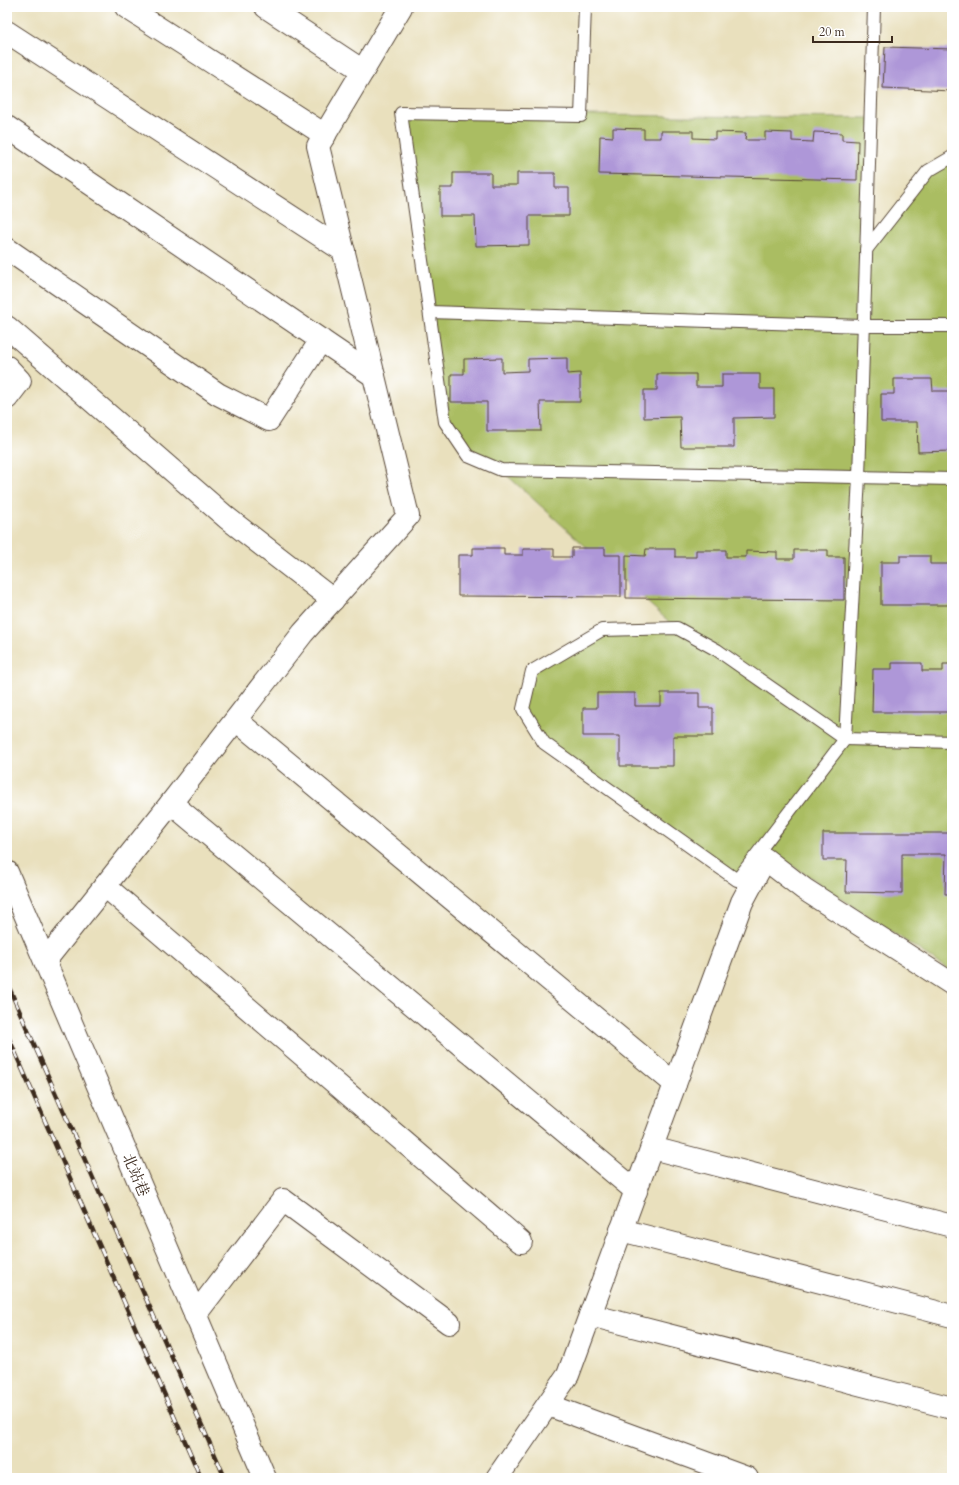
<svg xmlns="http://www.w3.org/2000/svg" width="959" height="1485" font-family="Cardo,'Noto Serif SC',serif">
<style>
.green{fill:#aabd62;stroke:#727440}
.building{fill:#ae97d8}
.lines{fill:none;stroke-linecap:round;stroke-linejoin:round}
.service-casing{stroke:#554536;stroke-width:14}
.minor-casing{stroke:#554536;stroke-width:24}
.service{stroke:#fff;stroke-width:12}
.minor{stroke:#fff;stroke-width:22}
.rail-casing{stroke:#3b2a1e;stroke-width:4.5}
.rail{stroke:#fff;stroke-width:3;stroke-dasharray:9;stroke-linecap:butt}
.labels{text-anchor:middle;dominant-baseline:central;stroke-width:3;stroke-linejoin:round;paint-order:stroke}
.street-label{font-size:15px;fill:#3b2a1e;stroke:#fff}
</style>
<rect width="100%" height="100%" fill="#fff"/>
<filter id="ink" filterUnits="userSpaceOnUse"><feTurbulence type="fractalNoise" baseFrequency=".025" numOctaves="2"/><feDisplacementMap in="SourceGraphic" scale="8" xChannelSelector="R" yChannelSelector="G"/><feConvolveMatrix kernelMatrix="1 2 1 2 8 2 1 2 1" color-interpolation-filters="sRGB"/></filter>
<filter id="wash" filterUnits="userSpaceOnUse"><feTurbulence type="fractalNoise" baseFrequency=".012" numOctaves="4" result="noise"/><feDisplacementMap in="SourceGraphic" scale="16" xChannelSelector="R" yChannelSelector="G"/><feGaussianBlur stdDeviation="0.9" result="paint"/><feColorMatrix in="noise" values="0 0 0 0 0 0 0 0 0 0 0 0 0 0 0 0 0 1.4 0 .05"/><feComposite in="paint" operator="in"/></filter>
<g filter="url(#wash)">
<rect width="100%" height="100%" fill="#e9e0bd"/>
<path class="green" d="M401 113 870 118 866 250 928 171 952 157V972L763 846 737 880 543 743 523 709 532 671 602 630 676 628 501 470 468 456 445 422Z"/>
<g id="blocks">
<g class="building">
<path d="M885 47 952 49V91L883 88Z"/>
<path d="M613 128 644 129V138H661V131H693V138L715 139V132L746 133 745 140H765V132L792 133V141L813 142 814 132 842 133V140L858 141 857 180 599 174 600 136 613 137Z"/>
<path d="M453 173H491V185H517V173H555V188H569V216H529V245L476 246 475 216H440V188H453Z"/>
<path d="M502 358V372L528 371V359L567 358V374L580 373V402H540L541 431H487V402H451V374H464V359Z"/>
<path d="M657 374H696V387H722V374H760V389H774V417L734 418V447H681L680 417 644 418V390H657Z"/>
<path d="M894 379H932L933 391H952V451L918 452 917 422H881V394H894Z"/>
<path d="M473 548H504V555H523V549H554V557H572V548H605V555H621V597L458 596V555H473Z"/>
<path d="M646 549H675V557H696V550H726V557H746V551L777 552V559H794V550H828V557H844V600L626 598V555L645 556Z"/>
<path d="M900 556H930V564H952V605H881V562H900Z"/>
<path d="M892 663H922V671H943V664H952V712H872L873 669H892Z"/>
<path d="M597 693H635V706H661V693H699V708H713V736H673V766H620V736H583V708H597Z"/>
<path d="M823 833H952V894H945L946 854H902V893L846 892 847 860H823Z"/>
</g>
</g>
</g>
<g filter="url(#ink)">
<use href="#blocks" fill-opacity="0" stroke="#554536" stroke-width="1"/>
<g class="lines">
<defs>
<g id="service">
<path d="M585 7 581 116 401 113 445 422 468 456 501 470 952 479"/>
<path d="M874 7 859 477 845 739 952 742"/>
<path d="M866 250 928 171 952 157"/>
<path d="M430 312 863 326H952"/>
<path d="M677 628 717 650 845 739 737 880 544 743 523 709 532 671 602 630Z"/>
</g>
<g id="minor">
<path d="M126 7 325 135"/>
<path d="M266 7 363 71"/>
<path d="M7 32 344 251"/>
<path d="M7 127 374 376"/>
<path d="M7 249 218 394 269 420 321 340"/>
<path d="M7 327 227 518 333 600"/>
<path d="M7 367 20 381 7 398"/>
<path d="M236 720 675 1084"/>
<path d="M171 803 636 1191"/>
<path d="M7 872 265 1478"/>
<path d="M105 886 521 1242"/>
<path d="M45 961 171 803 303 633 408 516 318 146 401 7"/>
<path d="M652 1148 952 1226"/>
<path d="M621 1230 952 1316"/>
<path d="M195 1315 283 1200 449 1323"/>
<path d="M590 1315 952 1408"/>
<path d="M548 1405 747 1478"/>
<path d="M497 1478 568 1375 742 902 765 859 804 889 952 984"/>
</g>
</defs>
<use href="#service" class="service-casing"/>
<use href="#minor" class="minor-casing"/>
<use href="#service" class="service"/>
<use href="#minor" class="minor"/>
<defs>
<g id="rail">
<path d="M7 983 225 1478"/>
<path d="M7 1034 201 1478"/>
</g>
</defs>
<use href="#rail" class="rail-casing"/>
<use href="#rail" class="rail"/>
</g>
</g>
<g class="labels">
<g class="street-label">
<text transform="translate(136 1175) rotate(67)">北站巷</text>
</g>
</g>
<rect width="959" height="1485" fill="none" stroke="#fff" stroke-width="24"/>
<path d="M813 36v6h79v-6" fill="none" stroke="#3b2a1e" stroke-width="2"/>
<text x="819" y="36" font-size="12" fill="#3b2a1e" stroke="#ffffff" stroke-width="3" paint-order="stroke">20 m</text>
</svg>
